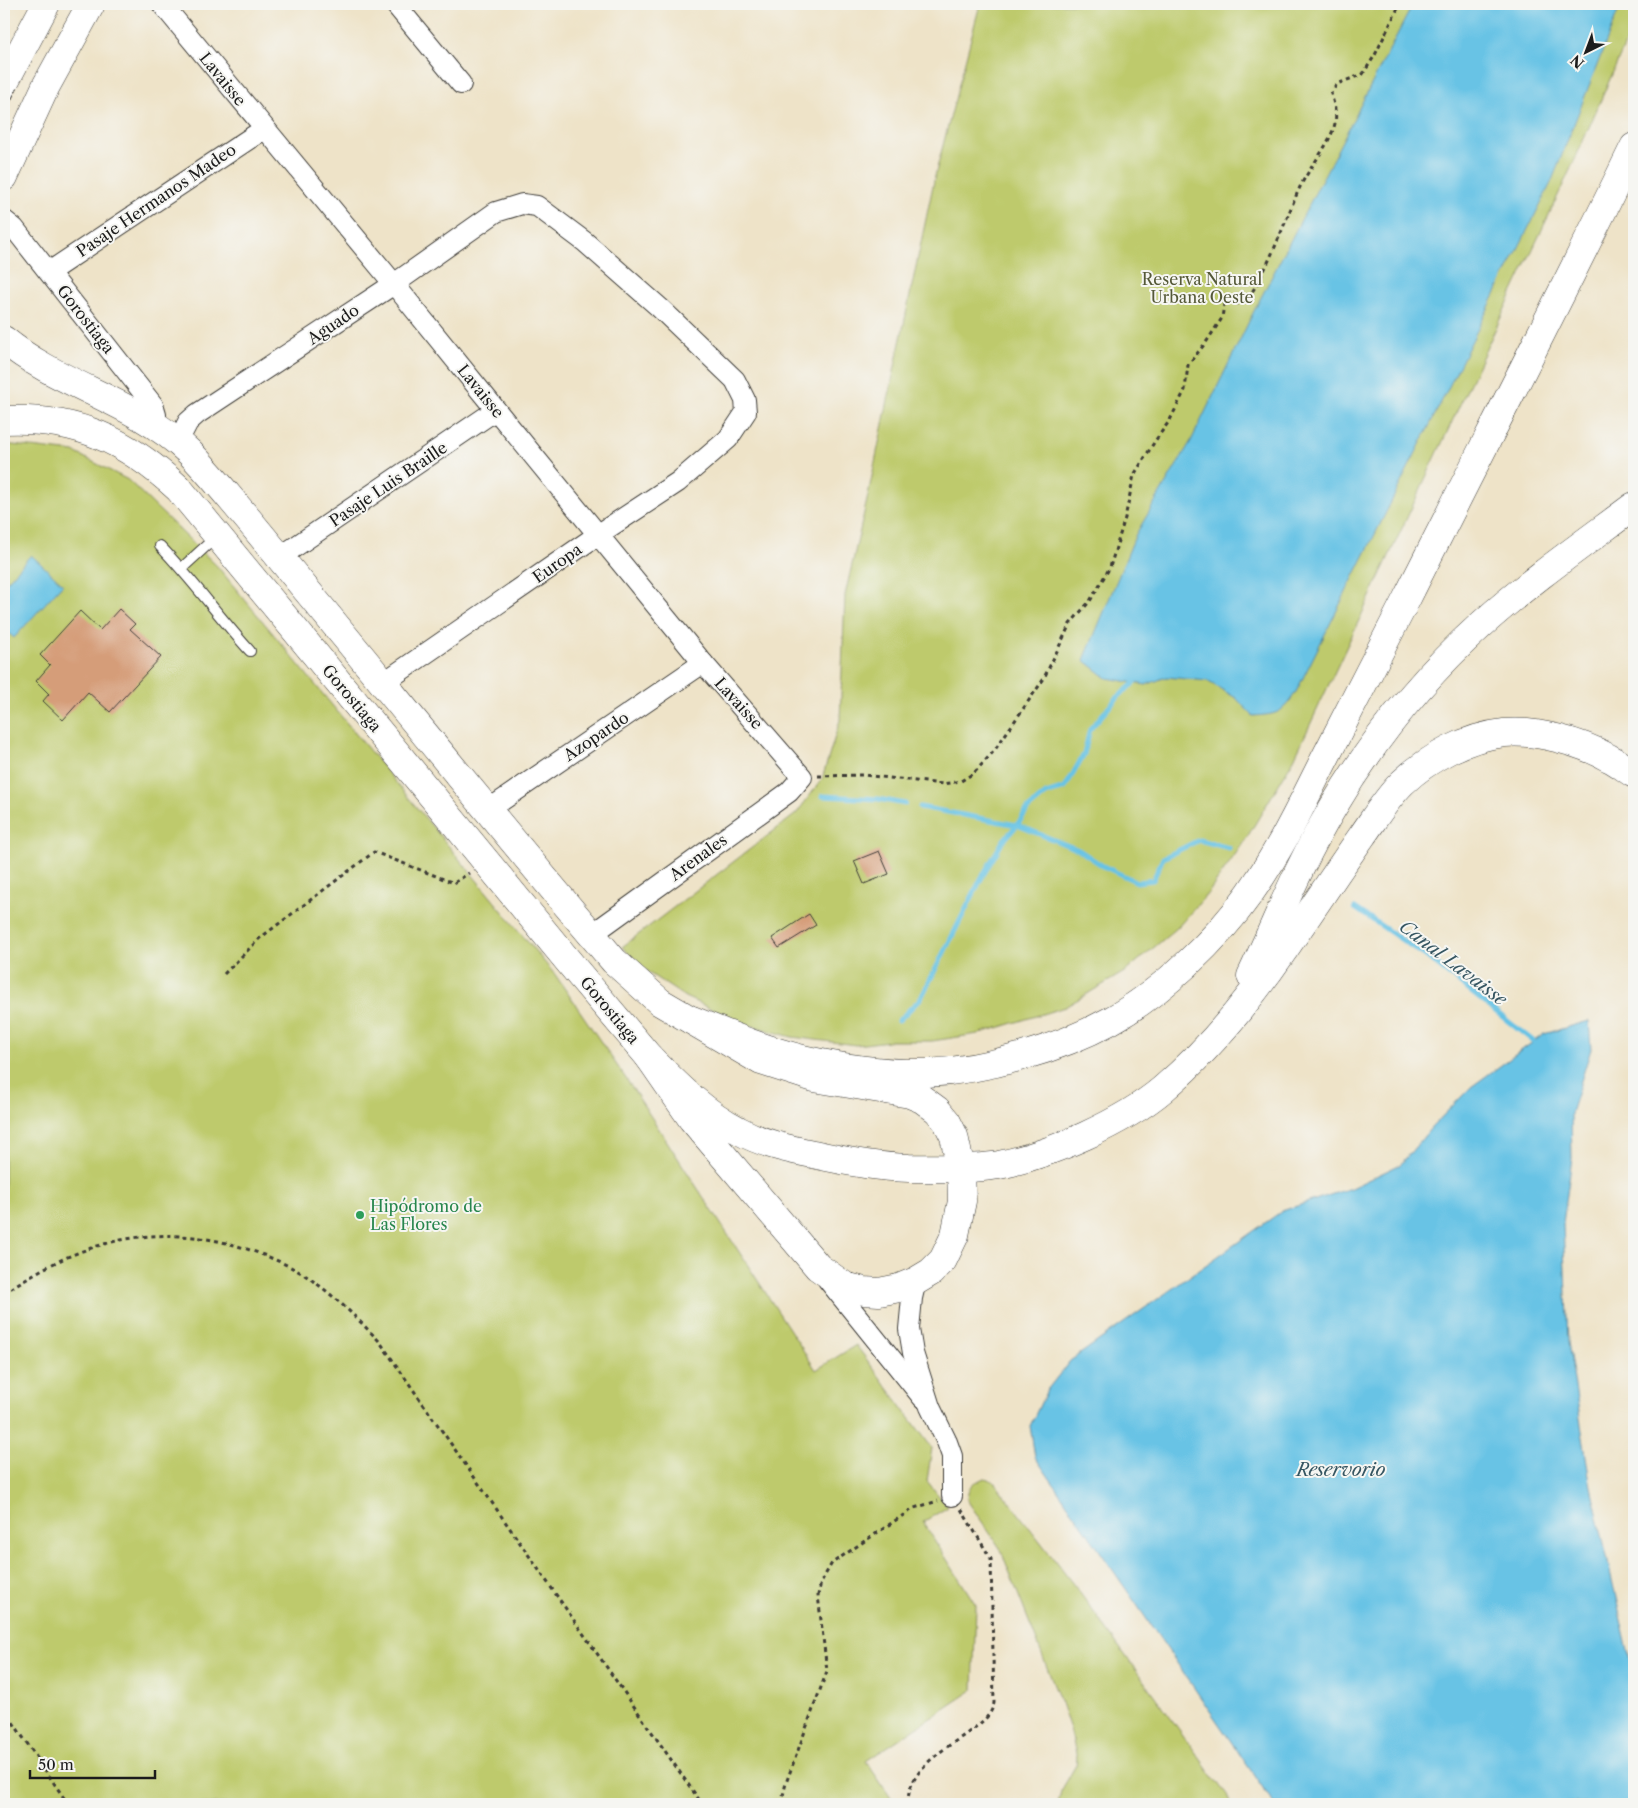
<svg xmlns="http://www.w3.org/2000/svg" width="1638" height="1808" font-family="'Libre Caslon Text',serif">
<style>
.green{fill:#beca6c;stroke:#6d7344}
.water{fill:#67c3e5;stroke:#427080}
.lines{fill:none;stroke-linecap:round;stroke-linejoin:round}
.stream{stroke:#67c3e5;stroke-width:5}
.building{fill:#d59d79}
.lane-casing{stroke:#3c3a36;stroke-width:12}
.street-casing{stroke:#3c3a36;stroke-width:22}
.primary-casing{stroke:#3c3a36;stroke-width:29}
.highway-casing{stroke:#3c3a36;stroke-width:29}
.path{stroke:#3c3a36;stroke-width:3;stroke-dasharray:4 4;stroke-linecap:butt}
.lane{stroke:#fff;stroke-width:10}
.street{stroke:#fff;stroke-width:20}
.primary{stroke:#fff;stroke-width:28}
.highway{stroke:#fff;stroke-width:28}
.leisure-dot{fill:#2e9e5b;stroke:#f6f6f2;stroke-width:2}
.labels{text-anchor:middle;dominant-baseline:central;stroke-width:4;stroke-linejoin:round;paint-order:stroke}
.street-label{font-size:16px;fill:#1c1c1c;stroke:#f6f6f2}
.park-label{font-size:16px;fill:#555938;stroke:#f6f6f2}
.leisure-label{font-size:16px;fill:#27864d;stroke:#f6f6f2;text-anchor:start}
.water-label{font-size:18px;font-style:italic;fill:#365662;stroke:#f6f6f2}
</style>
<rect width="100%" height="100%" fill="#f6f6f2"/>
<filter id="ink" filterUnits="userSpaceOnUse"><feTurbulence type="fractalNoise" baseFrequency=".02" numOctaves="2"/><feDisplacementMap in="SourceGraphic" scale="10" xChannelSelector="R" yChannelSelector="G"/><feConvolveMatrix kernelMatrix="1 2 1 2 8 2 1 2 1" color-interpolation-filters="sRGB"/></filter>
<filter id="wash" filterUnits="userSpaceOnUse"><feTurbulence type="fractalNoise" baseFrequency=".0096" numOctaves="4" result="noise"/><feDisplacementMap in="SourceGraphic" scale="20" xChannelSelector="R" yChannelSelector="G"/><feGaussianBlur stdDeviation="1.12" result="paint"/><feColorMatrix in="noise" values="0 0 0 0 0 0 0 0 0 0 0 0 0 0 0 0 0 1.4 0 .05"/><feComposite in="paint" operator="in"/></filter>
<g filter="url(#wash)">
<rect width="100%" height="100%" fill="#eee3c8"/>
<g class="green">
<path d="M980 4H1634V24L1576 157 1294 759 1246 839 1209 892 1177 928 1126 971 1065 1007 978 1034 932 1041H889L856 1045 792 1037 742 1023 685 997 649 973 622 947 796 814 822 779 840 720 845 595 867 500 935 176Z"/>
<path d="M4 444 74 452 128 480 217 566 556 976 631 1086 816 1370 856 1345 932 1448 927 1481 948 1507 923 1522 976 1605 973 1690 866 1761 895 1804H4Z"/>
<path d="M984 1478 989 1479 995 1483 1080 1593 1233 1804H1058L1061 1791 1076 1765 1077 1758 1070 1729 1061 1703 1000 1548 967 1500C967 1488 973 1483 984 1478Z"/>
</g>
<g class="water">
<path d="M1413 4H1621L1551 183 1296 692C1281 714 1279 714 1253 716L1236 698 1207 681 1166 677 1146 685 1107 678 1084 660 1136 534 1191 441 1255 309Z"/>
<path d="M31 555 63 584 14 638 4 629V585Z"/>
<path d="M1589 1021 1591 1049 1571 1113 1572 1158 1563 1223 1568 1342 1590 1482 1634 1678V1804H1274L1035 1457 1030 1426 1047 1390 1070 1361 1282 1211 1351 1188 1401 1164 1432 1127 1471 1087 1544 1034Z"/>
</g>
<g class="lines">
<g class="stream">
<path d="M823 796 878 799 905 804"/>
<path d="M920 807 1017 825 1079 850 1103 866 1137 882 1153 880 1163 858 1199 840 1229 848"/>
<path d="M1355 908 1427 957 1533 1041"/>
<path d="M898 1021 921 998 982 877 1003 841 1017 825 1028 809 1046 794 1065 788 1084 754 1090 729 1117 698 1134 683"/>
</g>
</g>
<g id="blocks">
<g class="building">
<path d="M119 609 135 624 130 629 161 657 110 712 88 692 63 720 43 701 49 694 36 681 50 665 40 655 80 611 100 630Z"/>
<path d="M879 851 889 874 864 884 854 861Z"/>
<path d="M809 914 816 925 779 948 772 938Z"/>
</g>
</g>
</g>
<g filter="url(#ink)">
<use href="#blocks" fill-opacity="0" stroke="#3c3a36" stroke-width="1"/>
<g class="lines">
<defs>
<g id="lane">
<path d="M4 102 13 84"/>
<path d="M160 546C192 579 219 617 250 651"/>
<path d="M182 568 217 536"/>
</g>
<g id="street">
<path d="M162 4 394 284 496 410 703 663 802 777 789 792 591 935"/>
<path d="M395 4 461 84"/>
<path d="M4 220 14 228 153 405 156 415 153 424"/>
<path d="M49 272 264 129"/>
<path d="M177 443 188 422 197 414 394 284 496 212 522 204 537 206 585 242 660 308 735 380 745 400 746 412 728 439 678 482 599 534 383 683"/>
<path d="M280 557 496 410"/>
<path d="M488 810 703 663"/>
<path d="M828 1280 923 1398"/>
<path d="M916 1281 912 1298 909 1329 913 1353 930 1407 947 1442 952 1456V1496"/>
</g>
<g id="primary">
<path d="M4 83 46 4"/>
<path d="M4 177 46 86 91 4"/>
<path d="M4 340C60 386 136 401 189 452 210 473 228 496 247 518 277 554 307 591 337 627 429 739 520 851 614 961L660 1002 761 1061 814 1078 910 1094 922 1099 937 1110 947 1122 954 1136 961 1169 962 1201 955 1235 943 1260 931 1272 916 1281 899 1288 879 1292 864 1291 845 1286 818 1267 692 1119 649 1057 578 973 179 489C126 440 77 417 4 420"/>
</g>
<g id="highway">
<path d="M1251 976C1278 919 1299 864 1332 809 1372 741 1423 677 1482 624 1530 581 1583 544 1634 506"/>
<path d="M692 1020C729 1035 765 1050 803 1059 843 1068 887 1074 927 1073 986 1070 1059 1049 1110 1021 1161 993 1217 940 1250 893 1279 852 1300 808 1322 764 1350 710 1378 655 1406 600 1482 449 1560 299 1634 147"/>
<path d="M649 1057C677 1085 703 1112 738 1130 761 1143 787 1149 813 1154 844 1161 876 1167 909 1168 939 1168 969 1170 999 1165 1050 1155 1124 1122 1163 1089 1211 1048 1251 998 1286 947 1312 910 1336 873 1362 836 1374 819 1386 799 1402 783 1428 758 1467 737 1504 733 1536 730 1581 742 1609 758 1618 762 1626 769 1634 774"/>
</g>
</defs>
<use href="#lane" class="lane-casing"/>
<use href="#street" class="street-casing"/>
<use href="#primary" class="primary-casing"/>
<use href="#highway" class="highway-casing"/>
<g class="path">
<path d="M818 776 863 775 943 784 961 781 974 773 994 751 1043 680 1070 624 1090 601 1110 567 1125 518 1134 475 1155 441 1170 420 1185 390 1188 365 1207 341 1222 318 1224 304 1232 300 1240 305C1261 292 1288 212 1300 187 1309 168 1329 145 1334 127 1338 115 1334 105 1331 93L1337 84 1363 74 1375 55 1400 4"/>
<path d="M224 974 260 938 374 852 454 883 469 873"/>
<path d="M4 1293C79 1241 155 1220 244 1248 265 1255 285 1263 303 1274 332 1293 356 1317 380 1342L702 1804"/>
<path d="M4 1709 68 1804"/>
<path d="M781 1804 786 1783 827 1671 818 1595 821 1582 832 1563 914 1508 938 1501"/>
<path d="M908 1804C907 1768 947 1748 973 1729 983 1721 991 1716 994 1703L991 1559 961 1509"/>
</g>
<use href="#lane" class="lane"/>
<use href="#street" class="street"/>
<use href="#primary" class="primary"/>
<use href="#highway" class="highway"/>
</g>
</g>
<circle class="leisure-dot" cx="360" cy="1215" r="5"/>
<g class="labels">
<g class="street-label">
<text transform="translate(223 79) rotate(51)">Lavaisse</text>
<text transform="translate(156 200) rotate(-34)">Pasaje Hermanos Madeo</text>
<text transform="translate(86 319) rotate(52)">Gorostiaga</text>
<text transform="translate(333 324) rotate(-34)">Aguado</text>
<text transform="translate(481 391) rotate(51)">Lavaisse</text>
<text transform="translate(388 484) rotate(-34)">Pasaje Luis Braille</text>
<text transform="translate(557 563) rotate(-35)">Europa</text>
<text transform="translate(352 698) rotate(50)">Gorostiaga</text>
<text transform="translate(739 703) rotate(48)">Lavaisse</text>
<text transform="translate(596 736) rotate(-34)">Azopardo</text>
<text transform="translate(698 857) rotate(-36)">Arenales</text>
<text transform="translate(610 1010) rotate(50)">Gorostiaga</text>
</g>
<g class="park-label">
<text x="1202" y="279">Reserva Natural<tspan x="1202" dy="18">Urbana Oeste</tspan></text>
</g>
<g class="leisure-label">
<text x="370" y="1206">Hipódromo de<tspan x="370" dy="18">Las Flores</tspan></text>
</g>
<g class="water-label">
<text transform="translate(1453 963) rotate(37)">Canal Lavaisse</text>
<text x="1341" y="1470">Reservorio</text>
</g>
</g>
<rect width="1638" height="1808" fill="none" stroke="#f6f6f2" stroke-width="20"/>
<g transform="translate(1586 52) rotate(222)" stroke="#f6f6f2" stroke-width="4" paint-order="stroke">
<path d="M0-4L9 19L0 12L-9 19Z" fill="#1c1c1c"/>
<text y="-8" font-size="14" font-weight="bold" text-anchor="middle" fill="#1c1c1c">N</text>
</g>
<path d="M30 1770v8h125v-8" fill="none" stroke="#1c1c1c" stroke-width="2.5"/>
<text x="38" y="1770" font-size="15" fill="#1c1c1c" stroke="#f6f6f2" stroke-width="4" paint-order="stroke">50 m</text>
</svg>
